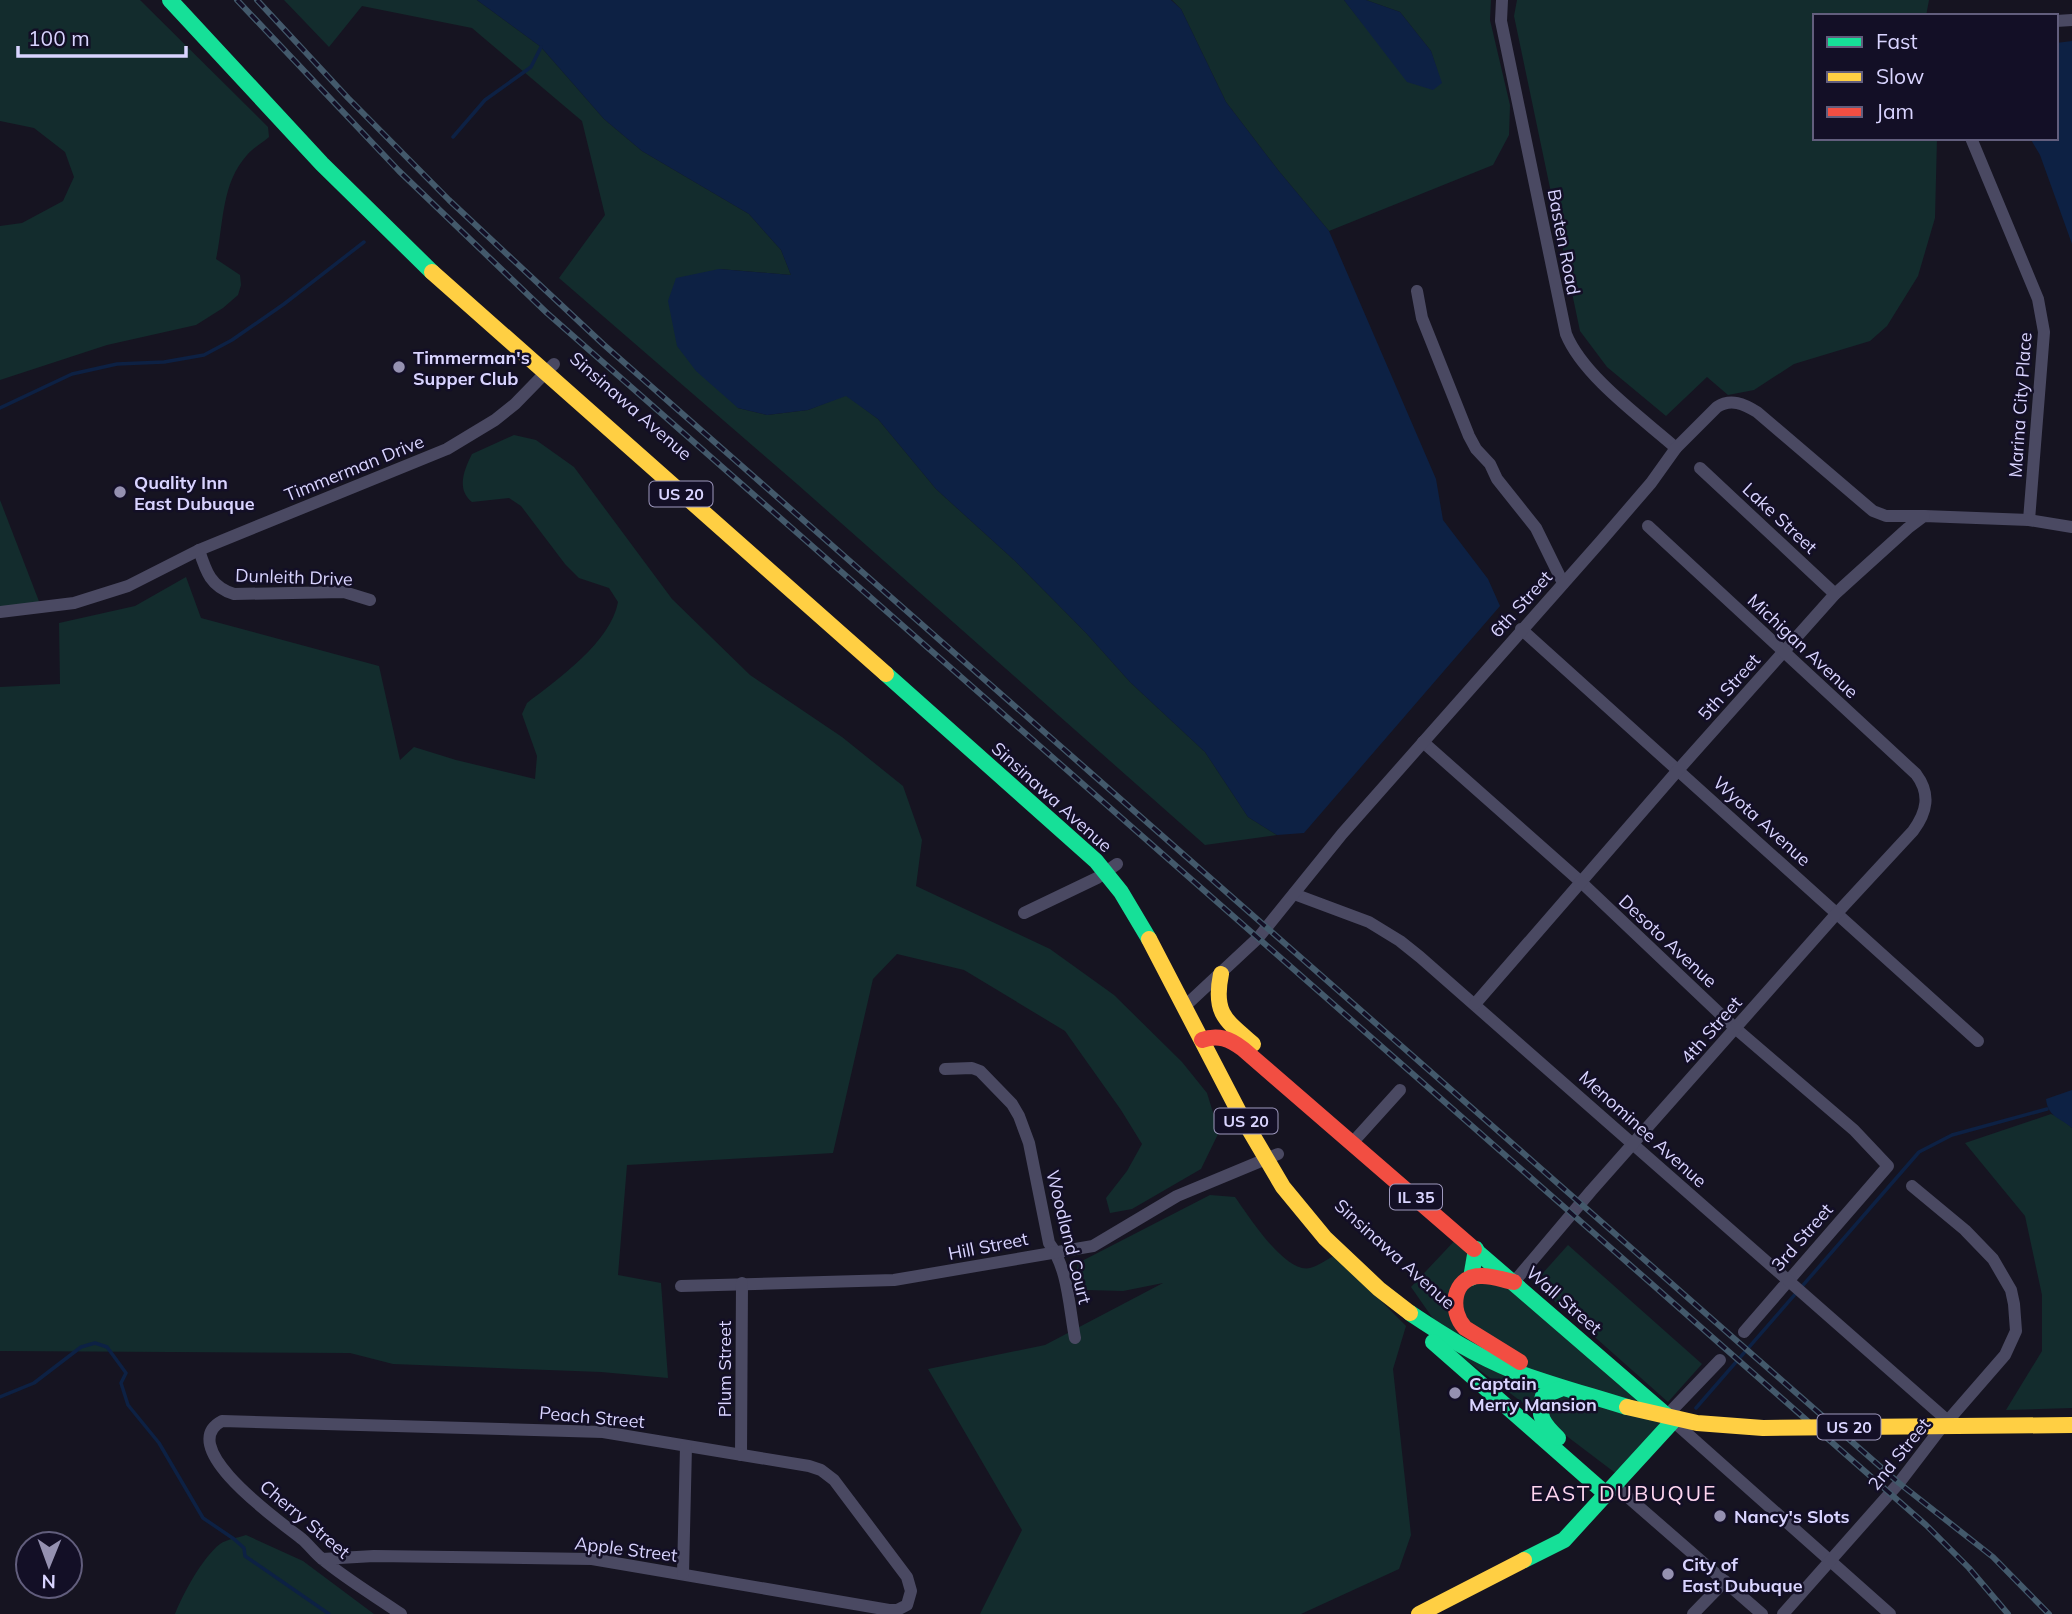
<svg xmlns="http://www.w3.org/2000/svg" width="2072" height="1614" font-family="Mulish,sans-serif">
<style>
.green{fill:#132c2d}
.water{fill:#0d2144}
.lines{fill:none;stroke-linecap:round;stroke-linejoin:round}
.stream{stroke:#0d2144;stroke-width:3.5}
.street{stroke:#4a4962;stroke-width:12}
.fast{stroke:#16e098;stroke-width:16}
.slow{stroke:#ffcf43;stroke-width:16}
.jam{stroke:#f24e42;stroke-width:16}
.rail-casing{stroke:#43596b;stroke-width:6}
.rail{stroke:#130f26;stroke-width:3.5;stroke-dasharray:10;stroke-linecap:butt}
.slow-bridge{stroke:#ffcf43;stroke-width:16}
.poi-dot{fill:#9591b1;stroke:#130f26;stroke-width:2.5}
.labels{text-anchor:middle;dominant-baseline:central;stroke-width:5;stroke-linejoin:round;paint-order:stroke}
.shield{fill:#130f26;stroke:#9e99be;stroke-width:2}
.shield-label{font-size:16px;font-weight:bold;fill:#d9d4ff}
.street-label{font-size:18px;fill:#d9d4ff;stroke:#130f26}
.poi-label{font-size:18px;font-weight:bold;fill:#d9d4ff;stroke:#130f26;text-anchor:start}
.quarter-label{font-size:21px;letter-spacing:2px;fill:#ffd6f0;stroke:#130f26}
</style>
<rect width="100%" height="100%" fill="#161421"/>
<g class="green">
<path d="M0 0H140L268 127 269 137C262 143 253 148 247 155 221 184 224 223 216 259L240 275 241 285 238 295 223 308 196 325 107 345 0 380V226L22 223 63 201 74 177 65 152 34 128 0 121Z"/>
<path d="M284 0H477L541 47 604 119 642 151 749 214 781 250 791 275 719 269 738 408 767 415 808 410 846 395 878 419 936 489 1014 560 1087 634 1130 682 1205 752 1248 817 1277 835 1205 845 797 484 559 278 605 215 582 121 472 28 362 6 329 47Z"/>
<path d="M1172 0H1344L1363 24 1441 83 1431 51 1400 12 1366 0H1491L1490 20 1510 105 1509 135 1493 165 1329 231 1278 170 1226 102 1181 9Z"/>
<path d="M1517 0H1929L1926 16H1815V138H1937L1935 218 1918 276 1887 326 1870 341 1794 364 1754 390 1728 395 1707 377 1666 416 1607 367 1580 331 1514 16Z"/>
<path d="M514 435 536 440 574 467 672 599 750 675 842 737 903 786 922 840 916 886 1050 949 1114 995 1182 1062 1207 1093 1219 1132 1201 1169 1132 1209 1110 1213 1106 1198 1127 1171 1142 1144 1121 1110 1065 1031 964 970 897 954 873 979 833 1153 627 1165 618 1275 661 1283 668 1378 601 1372 393 1364 350 1353 0 1351V687L60 684 59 623 135 606 186 577 201 618 379 666 400 760 414 747 456 760 535 779 537 756 522 714 527 703C558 679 611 642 618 602L609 588 579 578 565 564 521 506 509 498 472 502C456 489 464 470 472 454Z"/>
<path d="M0 500 40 604 0 608Z"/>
<path d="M2051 1114 2060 1118 2072 1128V1408L2006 1410 2042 1351V1295L2025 1216 1965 1143Z"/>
<path d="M1210 1195 1235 1197C1248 1215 1285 1274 1310 1268 1318 1266 1328 1259 1335 1255L1406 1326 1393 1369 1411 1535 1399 1569 1301 1614H980L1022 1530 928 1369 1045 1345 1163 1283 1123 1291 1087 1290 1075 1278 1078 1263Z"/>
<path d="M1459 1236 1670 1423 1618 1475 1457 1353 1411 1287Z"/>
<path d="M1568 1245 1702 1364 1668 1402 1534 1283Z"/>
<path d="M246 1535 303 1561 374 1614H175C183 1594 202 1558 220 1544 227 1539 238 1538 246 1535Z"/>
</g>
<g class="water">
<path d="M477 0H1171L1181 9 1226 102 1278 170 1329 231 1436 479 1443 520 1488 579 1500 606 1304 833 1277 835 1248 817 1205 752 1130 682 1087 634 1014 560 936 489 878 419 846 396 808 410 767 415 738 408 696 371 677 346 668 301 676 278 719 269 791 275 781 250 749 214 642 151 604 119 541 47Z"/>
<path d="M1344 0H1366L1400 12 1431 51 1442 83 1433 90 1407 82Z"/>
<path d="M2072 41V244L2040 155 2030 138H2056V43Z"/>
<path d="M2072 1090V1128C2059 1117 2048 1117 2046 1099Z"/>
</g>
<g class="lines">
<g class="stream">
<path d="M453 137 485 100 531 67 541 47"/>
<path d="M0 408 72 374 117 364 164 362 204 355 232 340 284 304 364 242"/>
<path d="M0 1397 34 1383 81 1347 95 1343 107 1347 126 1373 121 1383 128 1405 159 1443 203 1518 234 1539 244 1548 245 1556 329 1614"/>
<path d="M1696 1408 1919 1152 1952 1135 2047 1109"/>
</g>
<g class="street">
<path d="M1502 0 1501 21 1566 334C1583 376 1642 418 1676 448"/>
<path d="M2056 21 2072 20"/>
<path d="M1971 138 2038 299 2044 332 2029 520"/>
<path d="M1417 291 1422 318 1469 436 1476 449 1490 464 1497 479 1536 528 1563 583"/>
<path d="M1700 468 1835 594"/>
<path d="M199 550C206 572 211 587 234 594L344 592 370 600"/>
<path d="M0 612 74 603 128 586 199 550 447 449 495 420 515 404 554 364"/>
<path d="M1521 629 1978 1041"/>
<path d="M1423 742 1581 882 1735 1028 1854 1130 1888 1166 1744 1332"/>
<path d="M1294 894 1369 922 1400 941 1420 957 1948 1421"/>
<path d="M1024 913 1097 878 1117 864"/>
<path d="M1475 1004 1679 769 1835 594 1908 528 1924 516 2029 520 2072 527"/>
<path d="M1184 1007 1258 938 1342 834 1601 541 1651 483 1676 448 1717 407C1731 398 1744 404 1757 412L1873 511 1886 516H1924"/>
<path d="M945 1069 972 1068 980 1071 1012 1104 1019 1116 1029 1143 1049 1243C1068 1268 1069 1307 1075 1338"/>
<path d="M1353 1142 1400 1090"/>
<path d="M1514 1282 1591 1191 1838 912 1913 831C1927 812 1931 794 1916 774L1648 526"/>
<path d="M681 1286 894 1280 1093 1246 1177 1196 1278 1154"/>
<path d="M1720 1360 1673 1409V1421L1890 1614"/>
<path d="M741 1455 742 1283"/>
<path d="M1614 1485 1762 1614"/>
<path d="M322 1559 374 1556 592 1559 889 1610H897L907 1605 911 1591 907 1577 834 1480 821 1470 809 1466 603 1432 222 1421C173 1447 282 1523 302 1539 309 1545 314 1552 321 1558 346 1579 375 1596 401 1614"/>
<path d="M683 1574 686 1446"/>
<path d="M1693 1614 1725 1581"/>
<path d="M1783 1614 1899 1483 1938 1432 2005 1355 2016 1331 2014 1304 2011 1290 1993 1259 1965 1230 1912 1186"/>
</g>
<g class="fast">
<path d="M170 0 322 164 432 272"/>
<path d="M886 674 1096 861 1121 892 1149 939"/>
<path d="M1474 1249 1673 1421 1564 1540 1524 1560"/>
<path d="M1471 1278 1476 1249"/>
<path d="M1410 1313C1443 1335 1476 1356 1514 1371 1551 1385 1589 1395 1627 1407"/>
<path d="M1433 1342 1606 1494"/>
<path d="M1558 1438C1544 1425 1536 1415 1543 1396L1560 1389"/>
</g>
<g class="slow">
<path d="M432 272 886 674"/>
<path d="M1149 939 1240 1114 1283 1187 1325 1238 1379 1289 1410 1313"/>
<path d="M1221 974C1213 1013 1225 1020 1253 1044"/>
<path d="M1419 1614 1524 1560"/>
</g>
<g class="jam">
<path d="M1202 1040C1218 1034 1230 1039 1243 1049L1474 1249"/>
<path d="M1514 1282C1503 1280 1491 1275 1480 1276 1452 1277 1449 1311 1465 1328L1520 1362"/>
</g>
<defs>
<g id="rail">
<path d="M237 0 399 171 547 313 1926 1525 1969 1568 2008 1614"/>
<path d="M257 0 348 98 449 200 603 344 1754 1356 1899 1483 1993 1557 2049 1614"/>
</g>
</defs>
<use href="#rail" class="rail-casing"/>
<use href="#rail" class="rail"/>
<path class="slow-bridge" d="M1627 1407 1697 1423 1763 1428 2072 1425"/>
</g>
<g class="poi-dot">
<circle cx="399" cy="367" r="7"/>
<circle cx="120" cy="492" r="7"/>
<circle cx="1455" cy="1393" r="7"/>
<circle cx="1720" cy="1516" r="7"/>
<circle cx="1668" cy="1574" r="7"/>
</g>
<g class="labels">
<g class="shield">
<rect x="649.5" y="481.5" width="63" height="25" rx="5"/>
<rect x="1214.5" y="1108.5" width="63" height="25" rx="5"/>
<rect x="1390" y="1184.5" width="52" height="25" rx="5"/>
<rect x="1817.5" y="1414.5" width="63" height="25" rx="5"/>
</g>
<g class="shield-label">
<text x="681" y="494">US 20</text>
<text x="1246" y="1121">US 20</text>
<text x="1416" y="1197">IL 35</text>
<text x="1849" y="1427">US 20</text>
</g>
<g class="street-label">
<text transform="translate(1564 242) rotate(79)">Basten Road</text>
<text transform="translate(2020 405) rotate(-86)">Marina City Place</text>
<text transform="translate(631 406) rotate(41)">Sinsinawa Avenue</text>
<text transform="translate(354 468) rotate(-22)">Timmerman Drive</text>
<text transform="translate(1780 518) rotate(43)">Lake Street</text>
<text transform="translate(294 577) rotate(2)">Dunleith Drive</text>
<text transform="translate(1521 604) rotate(-48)">6th Street</text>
<text transform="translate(1803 646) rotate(43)">Michigan Avenue</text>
<text transform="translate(1729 687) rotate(-48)">5th Street</text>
<text transform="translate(1052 797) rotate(42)">Sinsinawa Avenue</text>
<text transform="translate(1762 821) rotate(42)">Wyota Avenue</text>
<text transform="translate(1668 941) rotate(43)">Desoto Avenue</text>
<text transform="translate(1711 1030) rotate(-49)">4th Street</text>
<text transform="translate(1643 1129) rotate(42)">Menominee Avenue</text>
<text transform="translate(1069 1237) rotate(76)">Woodland Court</text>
<text transform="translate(1802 1237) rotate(-49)">3rd Street</text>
<text transform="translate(988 1246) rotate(-11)">Hill Street</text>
<text transform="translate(1395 1254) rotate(42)">Sinsinawa Avenue</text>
<text transform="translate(1564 1300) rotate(41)">Wall Street</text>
<text transform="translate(724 1369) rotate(-90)">Plum Street</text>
<text transform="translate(592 1417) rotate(5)">Peach Street</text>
<text transform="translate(1899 1454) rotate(-51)">2nd Street</text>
<text transform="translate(305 1519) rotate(40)">Cherry Street</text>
<text transform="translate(626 1549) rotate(7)">Apple Street</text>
</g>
<g class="poi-label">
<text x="413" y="357">Timmerman's<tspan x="413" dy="21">Supper Club</tspan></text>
<text x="134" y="482">Quality Inn<tspan x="134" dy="21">East Dubuque</tspan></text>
<text x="1469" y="1383">Captain<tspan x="1469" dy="21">Merry Mansion</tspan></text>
<text x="1734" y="1516">Nancy's Slots</text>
<text x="1682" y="1564">City of<tspan x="1682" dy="21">East Dubuque</tspan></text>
</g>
<g class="quarter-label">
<text x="1624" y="1493">EAST DUBUQUE</text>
</g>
</g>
<rect x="1813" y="14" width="245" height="126" fill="#130f26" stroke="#625e7d" stroke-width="2"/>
<rect x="1827" y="37" width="35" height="10" fill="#16e098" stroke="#625e7d" stroke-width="2"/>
<text x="1876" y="49" font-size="21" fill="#d9d4ff">Fast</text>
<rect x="1827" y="72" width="35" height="10" fill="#ffcf43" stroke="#625e7d" stroke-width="2"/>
<text x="1876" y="84" font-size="21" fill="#d9d4ff">Slow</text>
<rect x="1827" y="107" width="35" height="10" fill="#f24e42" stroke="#625e7d" stroke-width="2"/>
<text x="1876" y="119" font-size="21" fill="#d9d4ff">Jam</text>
<g transform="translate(49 1565) rotate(181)"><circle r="33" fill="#130f26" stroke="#625e7d" stroke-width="2"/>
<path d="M0-5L12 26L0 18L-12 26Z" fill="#9591b1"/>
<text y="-10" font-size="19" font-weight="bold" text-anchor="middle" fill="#d9d4ff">N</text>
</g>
<path d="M18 46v10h168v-10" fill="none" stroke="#d9d4ff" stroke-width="3.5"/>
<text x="28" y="46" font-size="21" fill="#d9d4ff" stroke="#130f26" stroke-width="5" paint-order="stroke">100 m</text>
</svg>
